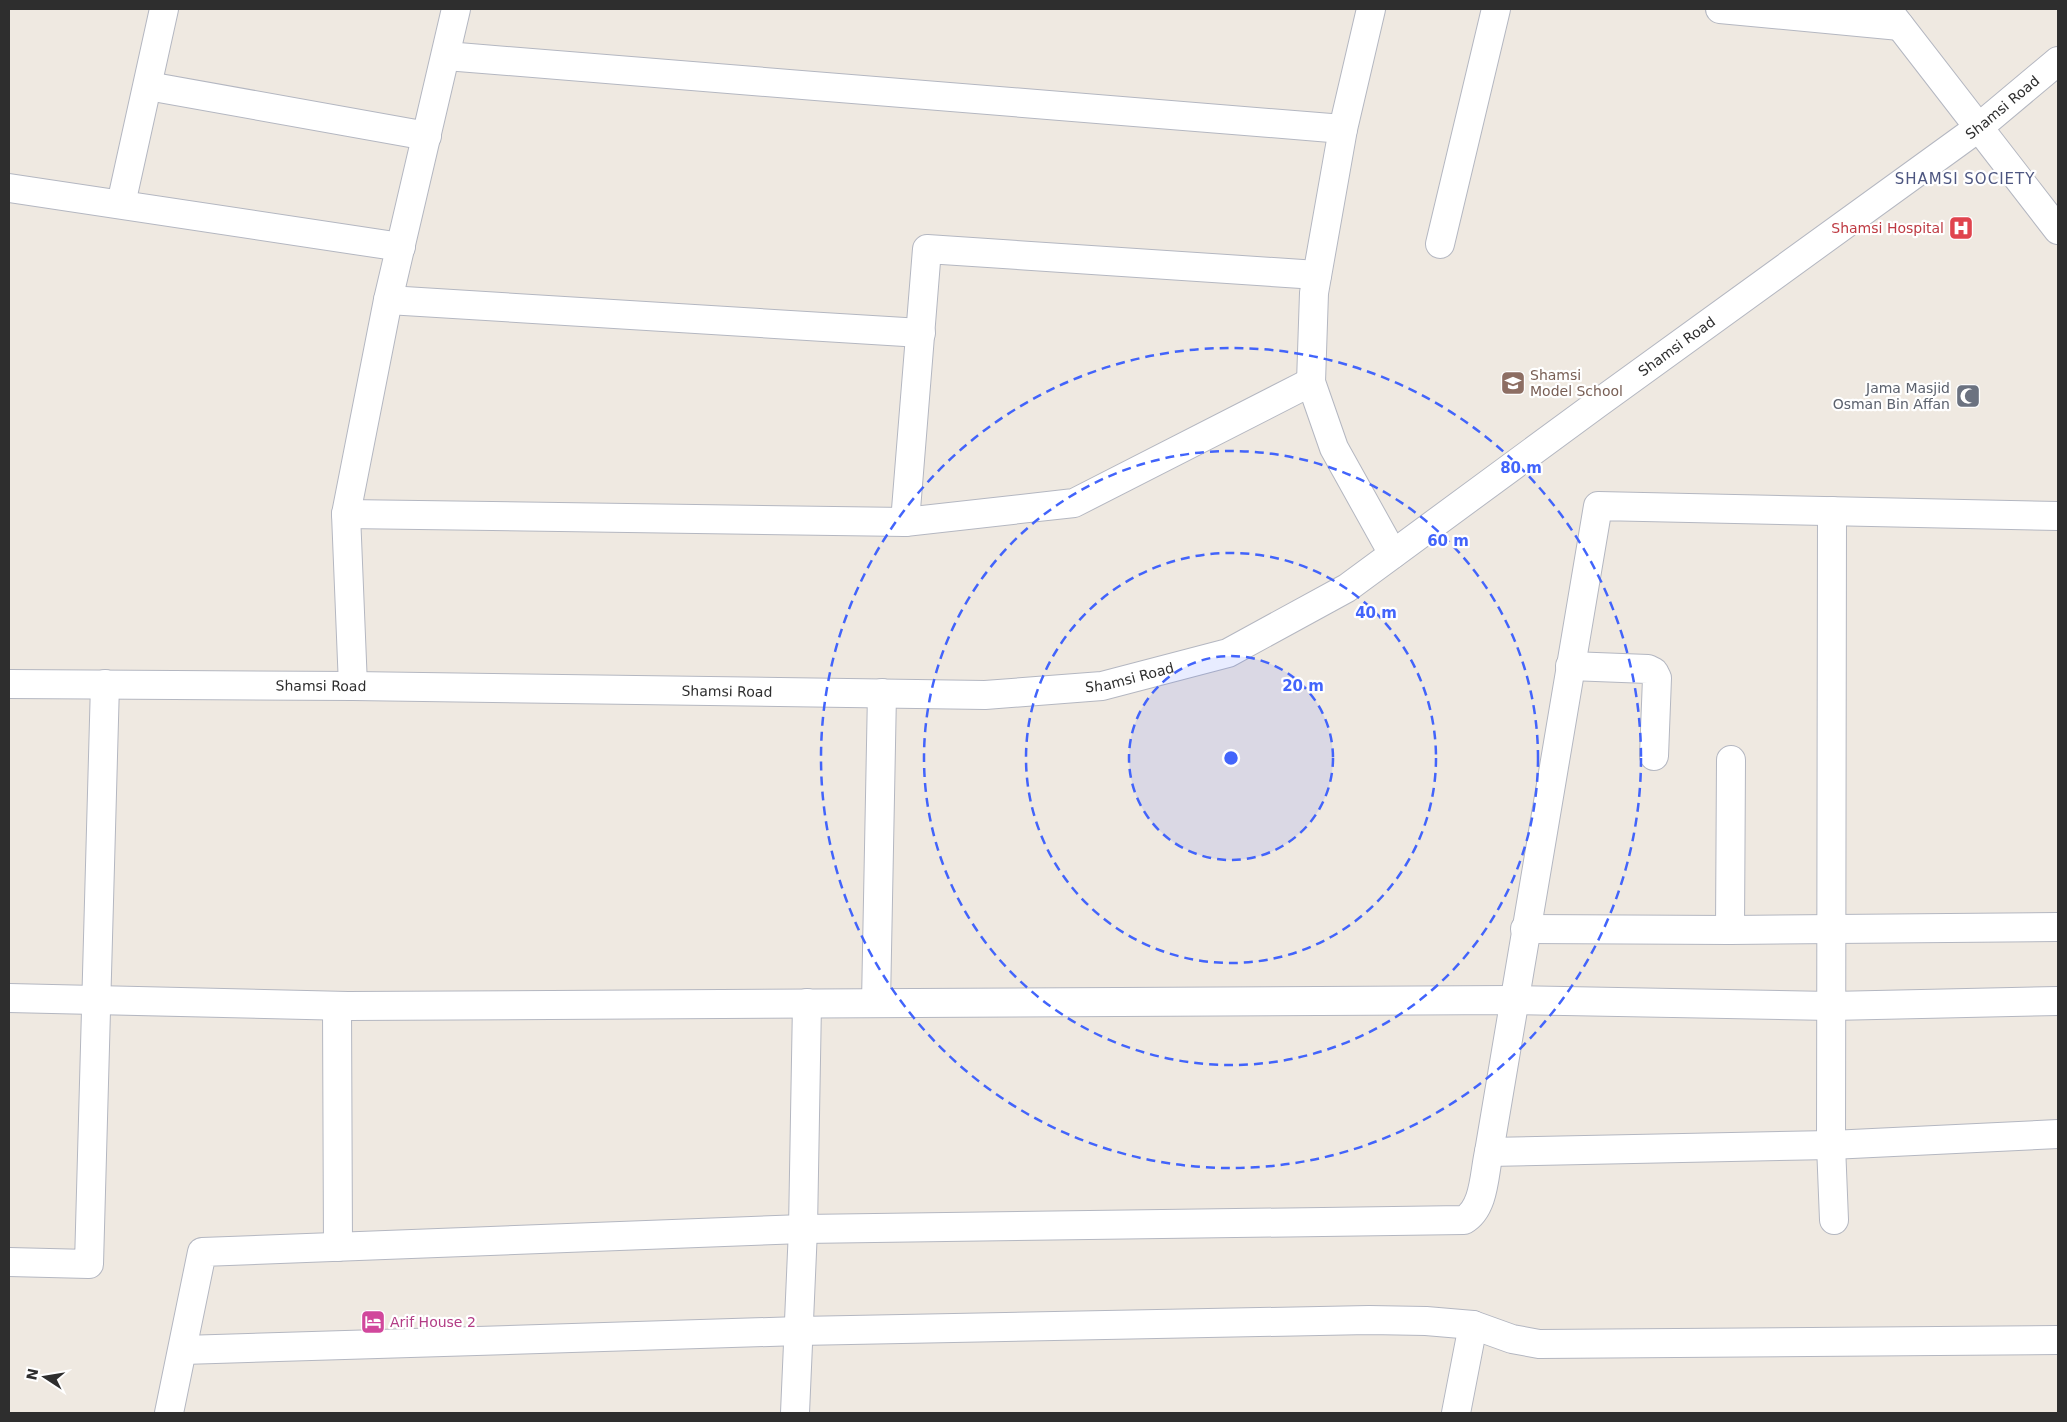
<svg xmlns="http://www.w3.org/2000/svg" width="2067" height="1422" font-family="'DejaVu Sans',sans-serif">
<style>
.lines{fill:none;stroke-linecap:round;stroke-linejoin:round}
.minor-casing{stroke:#b4b7c1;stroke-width:30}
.minor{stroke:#fff;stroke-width:28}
.ring{fill:none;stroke:#4264fb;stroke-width:2.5;stroke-dasharray:9 6}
.labels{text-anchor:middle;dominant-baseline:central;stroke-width:4.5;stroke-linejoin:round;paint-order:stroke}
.street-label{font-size:14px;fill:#2e2e2e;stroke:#fff}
.health-label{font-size:14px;fill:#be3a42;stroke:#fff;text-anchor:end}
.education-label{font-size:14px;fill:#785e54;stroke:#fff;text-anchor:start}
.worship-label{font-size:14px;fill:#5b616d;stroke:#fff;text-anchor:end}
.hotel-label{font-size:14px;fill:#b23c85;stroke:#fff;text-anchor:start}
.neighbourhood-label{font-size:15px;letter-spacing:1px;fill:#4d5680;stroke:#fff}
.centre{fill:#4264fb;stroke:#fff;stroke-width:2.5}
.ring-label{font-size:15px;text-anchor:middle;font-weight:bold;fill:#4264fb;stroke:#fff;stroke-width:4.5;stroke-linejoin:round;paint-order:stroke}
</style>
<rect width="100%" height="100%" fill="#efe9e1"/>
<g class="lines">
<defs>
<g id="minor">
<path d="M1371 9 1343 129 1314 293 1311 382 1334 448 1393 554"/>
<path d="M1720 9 1900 26"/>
<path d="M1887 9 2058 230"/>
<path d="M446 56 1343 129"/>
<path d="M148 86 427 136"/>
<path d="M9 188 401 247"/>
<path d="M121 204 164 9"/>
<path d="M1440 244 1496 9"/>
<path d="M388 300 921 333"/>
<path d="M1832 511 1831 1145 1834 1220"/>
<path d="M346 514 905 522 1074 503 1311 382"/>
<path d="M905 522 927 249 1317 275"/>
<path d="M1570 666 1648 669 1654 672 1657 678 1654 756"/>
<path id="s1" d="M9 684 353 686 985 695 1102 686 1228 653 1347 588 1597 404 1978 128 2058 61"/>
<path d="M353 686 346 514 388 300 456 9"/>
<path d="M1525 929 1730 930 2058 927"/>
<path d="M1730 930 1731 760"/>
<path d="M9 998 348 1006 1513 1000 1831 1006 2058 1001"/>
<path d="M876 1003 882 693"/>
<path d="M337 1006 338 1247"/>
<path d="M1489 1152 1831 1145 2058 1134"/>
<path d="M9 1262 89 1264 105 684"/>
<path d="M183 1350 799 1331 1369 1320 1426 1321 1473 1325 1512 1339 1539 1344 2058 1340"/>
<path d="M169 1413 202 1252 803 1229 1464 1220C1485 1208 1484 1173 1489 1152L1598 506 2058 516"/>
<path d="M795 1413 803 1229 807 1003"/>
<path d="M1456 1413 1473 1325"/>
</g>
</defs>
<use href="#minor" class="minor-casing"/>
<use href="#minor" class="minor"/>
</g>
<circle cx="1231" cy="758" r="102" fill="#4264fb" fill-opacity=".12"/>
<g class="ring">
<circle cx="1231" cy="758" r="102"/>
<circle cx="1231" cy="758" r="205"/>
<circle cx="1231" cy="758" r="307"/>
<circle cx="1231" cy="758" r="410"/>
</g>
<defs>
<symbol id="hospital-square" viewBox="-11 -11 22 22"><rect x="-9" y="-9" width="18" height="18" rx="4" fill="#e0444e" stroke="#fff"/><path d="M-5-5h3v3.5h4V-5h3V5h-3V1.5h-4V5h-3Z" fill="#fff"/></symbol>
<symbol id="school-square" viewBox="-11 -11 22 22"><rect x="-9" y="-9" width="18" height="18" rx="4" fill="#8d6e63" stroke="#fff"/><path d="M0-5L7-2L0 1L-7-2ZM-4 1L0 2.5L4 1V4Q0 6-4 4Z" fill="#fff"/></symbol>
<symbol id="mosque-square" viewBox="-11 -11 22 22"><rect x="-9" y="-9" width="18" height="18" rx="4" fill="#6b7280" stroke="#fff"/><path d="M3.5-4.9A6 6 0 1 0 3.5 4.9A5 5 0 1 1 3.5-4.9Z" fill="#fff"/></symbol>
<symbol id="hotel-square" viewBox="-11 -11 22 22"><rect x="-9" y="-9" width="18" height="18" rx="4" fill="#d1479c" stroke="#fff"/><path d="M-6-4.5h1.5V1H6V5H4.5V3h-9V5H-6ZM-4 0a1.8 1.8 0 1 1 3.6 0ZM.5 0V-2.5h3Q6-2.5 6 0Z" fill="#fff"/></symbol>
</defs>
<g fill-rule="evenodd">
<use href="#hospital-square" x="1947" y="214" width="28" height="28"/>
<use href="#school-square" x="1499" y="369" width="28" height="28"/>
<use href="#mosque-square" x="1954" y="382" width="28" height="28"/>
<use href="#hotel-square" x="359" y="1308" width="28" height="28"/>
</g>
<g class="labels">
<g class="street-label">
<text stroke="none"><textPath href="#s1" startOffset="2172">Shamsi Road</textPath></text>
<text stroke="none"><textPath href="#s1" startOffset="1768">Shamsi Road</textPath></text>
<text stroke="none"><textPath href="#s1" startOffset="1122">Shamsi Road</textPath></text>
<text stroke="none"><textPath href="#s1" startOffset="312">Shamsi Road</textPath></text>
<text stroke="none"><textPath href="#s1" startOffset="718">Shamsi Road</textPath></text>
</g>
<g class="health-label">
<text x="1944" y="228">Shamsi Hospital</text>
</g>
<g class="education-label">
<text x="1530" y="375">Shamsi<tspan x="1530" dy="16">Model School</tspan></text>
</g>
<g class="worship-label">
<text x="1950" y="388">Jama Masjid<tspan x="1950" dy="16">Osman Bin Affan</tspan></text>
</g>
<g class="hotel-label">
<text x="390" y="1322">Arif House 2</text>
</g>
<g class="neighbourhood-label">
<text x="1965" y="179">SHAMSI SOCIETY</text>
</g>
</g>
<circle cx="1231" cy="758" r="8" class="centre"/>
<g class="ring-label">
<text x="1521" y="473">80 m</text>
<text x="1448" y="546">60 m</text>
<text x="1376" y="618">40 m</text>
<text x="1303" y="691">20 m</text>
</g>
<rect width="2067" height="1422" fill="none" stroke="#2e2e2e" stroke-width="20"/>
<g transform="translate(45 1377) rotate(282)" stroke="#ffffff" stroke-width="4" paint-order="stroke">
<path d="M0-4L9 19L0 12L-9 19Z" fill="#2e2e2e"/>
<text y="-8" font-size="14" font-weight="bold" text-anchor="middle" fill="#2e2e2e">N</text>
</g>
</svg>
